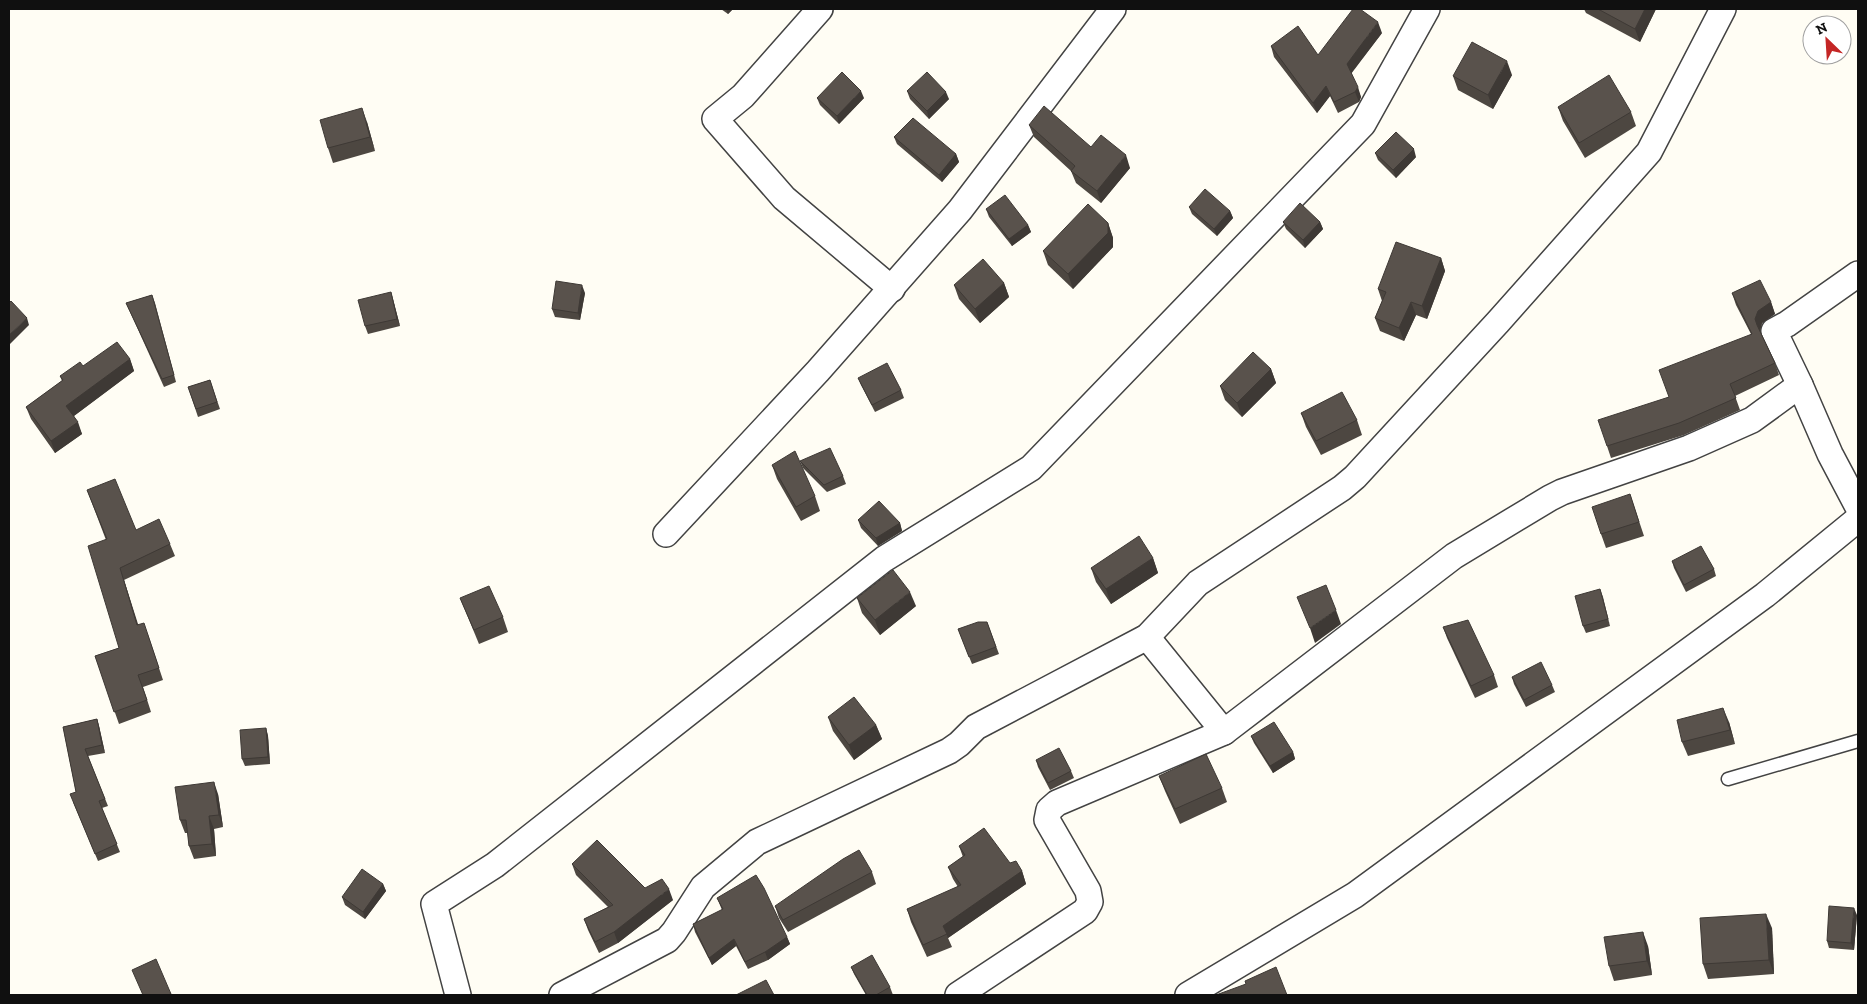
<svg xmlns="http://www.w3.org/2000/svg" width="1867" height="1004" font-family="'Zilla Slab',serif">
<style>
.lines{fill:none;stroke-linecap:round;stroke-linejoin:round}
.lane-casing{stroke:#434343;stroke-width:15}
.street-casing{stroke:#434343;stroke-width:28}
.lane{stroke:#fff;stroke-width:12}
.street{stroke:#fff;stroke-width:25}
.wall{fill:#4d4741}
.shaded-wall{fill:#3e3935}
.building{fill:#59524c;stroke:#3e3935}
</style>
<rect width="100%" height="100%" fill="#fffdf4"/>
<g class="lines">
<defs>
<path id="lane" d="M1728 779 1858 741"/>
<g id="street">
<path d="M820 9 743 96 715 119 784 198 892 289"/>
<path d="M1858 274 1787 324 1774 331 1800 385 1830 454 1858 507"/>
<path d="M666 534 818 371 960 210 1113 9"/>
<path d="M1147 637 1224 732"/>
<path d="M458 995 434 904 495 865 884 559 1031 468 1363 124 1427 9"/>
<path d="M562 995 667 940 674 932 703 887 757 842 949 751 959 744 976 727 1147 637 1198 583 1342 488 1355 477 1498 322 1649 152 1723 9"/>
<path d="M958 995 1085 911 1090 902 1088 891 1047 820 1049 810 1057 803 1224 732 1454 556 1550 498 1562 492 1689 448 1752 420 1800 385"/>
<path d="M1188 995 1355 895 1765 595 1858 519"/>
</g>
</defs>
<use href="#lane" class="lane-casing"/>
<use href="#street" class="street-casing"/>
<use href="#lane" class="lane"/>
<use href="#street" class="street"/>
</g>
<g class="wall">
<path d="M721 9H733L728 14Z"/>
<path d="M1584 9H1656L1640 42 1586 13Z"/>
<path d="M1382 33 1351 73 1361 97 1359 102 1338 113 1330 96 1317 113 1274 57 1271 46 1318 55Z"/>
<path d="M1512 75 1493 109 1458 90 1453 76Z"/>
<path d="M907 91 949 99 929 119 910 99Z"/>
<path d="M817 98H864L839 124 820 105Z"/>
<path d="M1558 107 1631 112 1636 126 1585 158 1563 121Z"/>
<path d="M367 122 375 151 333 163 328 148Z"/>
<path d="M1029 125 1091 147 1130 168 1101 203 1076 183 1071 171 1034 137Z"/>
<path d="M894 137 956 154 959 162 942 182 897 144Z"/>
<path d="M1375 153 1416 157 1396 178 1378 160Z"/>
<path d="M1189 207 1230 211 1233 218 1217 236 1192 214Z"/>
<path d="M986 209 1028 225 1031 232 1012 246 989 217Z"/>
<path d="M1283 222H1320L1323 229 1305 248 1286 229Z"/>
<path d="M1108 223 1113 238V247L1073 289 1048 265 1043 251Z"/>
<path d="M1441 258 1445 271 1427 319 1416 315 1404 341 1380 331 1375 318 1382 301 1378 289Z"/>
<path d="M1004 283 1009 297 980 323 959 299 954 285Z"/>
<path d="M391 292 400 326 368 334 365 326Z"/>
<path d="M585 293 580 320 555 317 552 309Z"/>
<path d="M1732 293 1771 302 1775 314 1762 323 1760 331 1775 363 1779 375 1735 396 1740 410 1684 435 1611 458 1607 446 1669 397 1751 334 1736 305Z"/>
<path d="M152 295 176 382 164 387 126 303Z"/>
<path d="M130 359 134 371 74 416 82 434 55 453 31 419 26 407 62 381 60 376 83 366Z"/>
<path d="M1271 369 1276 383 1242 417 1225 400 1220 386Z"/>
<path d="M858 378 901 390 904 398 875 412 861 385Z"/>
<path d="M210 380 220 409 198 417 188 387Z"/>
<path d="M1301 413 1357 420 1362 435 1321 455 1306 427Z"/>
<path d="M800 461 843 476 846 484 827 492 803 468Z"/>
<path d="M772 465 815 496 820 511 801 521 777 479Z"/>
<path d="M87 490 136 530 170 544 175 556 124 580 138 624 148 635 163 680 143 687 151 712 119 724 95 656 119 648 106 540Z"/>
<path d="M1630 494 1644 536 1606 548 1601 534Z"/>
<path d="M858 520 900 523 902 531 878 546 861 528Z"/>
<path d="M1153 558 1158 573 1111 604 1096 582 1091 568Z"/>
<path d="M1672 561 1714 569 1716 576 1686 592 1674 568Z"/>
<path d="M1600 589 1610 626 1586 633 1583 626Z"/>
<path d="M460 598 503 617 508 632 479 644Z"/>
<path d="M857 598 916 606 880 635 862 613Z"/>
<path d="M987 622 999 654 972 664 958 629Z"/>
<path d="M1443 627 1494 675 1498 687 1475 698 1447 638Z"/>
<path d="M1512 677 1552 685 1555 692 1526 707 1514 684Z"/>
<path d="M828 717 876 725 882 739 854 760 833 731Z"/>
<path d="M97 719 99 726 105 753 88 756 108 806 102 808 120 852 98 861 73 802 76 792 63 727Z"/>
<path d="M1729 722 1735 744 1688 756 1682 742Z"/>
<path d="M266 728 268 736 270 764 245 766 242 759Z"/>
<path d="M1251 736 1293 752 1295 759 1273 773 1254 743Z"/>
<path d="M1036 760 1071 771 1074 778 1050 790 1038 767Z"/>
<path d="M1159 776 1222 788 1227 802 1180 824 1165 791Z"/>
<path d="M218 794 223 827 214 829 216 856 194 859 189 846 188 833H185L180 820Z"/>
<path d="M959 846 1010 863 1022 871 1026 884 948 938 952 947 927 957 911 922 907 909 958 887 953 879 948 867 963 857Z"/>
<path d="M572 864 645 888 673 900 618 943 599 953 588 930 584 919 608 907 576 875Z"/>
<path d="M872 872 876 884 788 932 779 918 775 906Z"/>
<path d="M383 884 386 891 365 919 345 905 342 897Z"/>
<path d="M717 898 787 937 790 944 768 960 748 969 736 946 712 965 695 932 693 924 722 910Z"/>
<path d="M1857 915 1854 950 1829 948 1827 941Z"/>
<path d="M1772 928 1774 974 1708 979 1703 964Z"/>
<path d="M1648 946 1652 975 1614 981 1609 966Z"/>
<path d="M851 967 890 987 893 995H866L854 974Z"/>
</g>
<g class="shaded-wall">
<path d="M726 9H733L728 14Z"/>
<path d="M1645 9H1656L1640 42 1635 29Z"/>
<path d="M1378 22 1382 33 1351 74 1347 64Z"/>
<path d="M1507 61 1512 75 1493 109 1488 95Z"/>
<path d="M1326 86 1330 96 1317 113 1313 103Z"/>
<path d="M1358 87 1361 97 1359 102 1355 92Z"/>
<path d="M861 91 864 98 839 124 837 116Z"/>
<path d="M946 92 949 99 929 119 927 111Z"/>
<path d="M362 108 367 122 375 151 370 137Z"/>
<path d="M1414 149 1416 157 1396 178 1393 170Z"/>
<path d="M956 154 959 162 942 182 939 175Z"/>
<path d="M1126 155 1130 168 1101 203 1097 191Z"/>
<path d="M1230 211 1233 218 1217 236 1214 229Z"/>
<path d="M1320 222 1323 229 1305 248 1303 240Z"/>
<path d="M1108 223 1113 238V247L1073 289 1068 274Z"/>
<path d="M1028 225 1031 232 1012 246 1009 239Z"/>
<path d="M1441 258 1445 271 1427 319 1422 306Z"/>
<path d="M1004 283 1009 297 980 323 975 309Z"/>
<path d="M582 285 585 293 580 320 578 313Z"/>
<path d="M391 292 393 299 400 326 397 319Z"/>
<path d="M152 295 155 303 176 382 174 375Z"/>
<path d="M1411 302 1416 315 1404 341 1399 328Z"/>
<path d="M1771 302 1775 314 1762 323 1760 331 1761 337 1755 319 1758 311Z"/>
<path d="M27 318 29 325 9 345V335Z"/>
<path d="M130 359 134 371 71 418 66 406Z"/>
<path d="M1271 369 1276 383 1242 417 1237 403Z"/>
<path d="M78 422 82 434 55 453 51 441Z"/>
<path d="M900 523 902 531 878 546 876 538Z"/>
<path d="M1153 558 1158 573 1111 604 1106 589Z"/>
<path d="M120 568 124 580 141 636 137 625Z"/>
<path d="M1600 589 1603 597 1610 626 1608 619Z"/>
<path d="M910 592 916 606 880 635 875 620Z"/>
<path d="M1336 610 1341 624 1315 643 1310 628Z"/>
<path d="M1723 708 1729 722 1735 744 1730 730Z"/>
<path d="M97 719 99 726 105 753 102 745Z"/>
<path d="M876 725 882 739 854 760 849 745Z"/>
<path d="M266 728 268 736 270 764 268 757Z"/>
<path d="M1293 752 1295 759 1273 773 1270 766Z"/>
<path d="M214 782 218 794 223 827 219 815Z"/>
<path d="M209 816 214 829 216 856 212 844Z"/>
<path d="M1022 871 1026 884 948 938 943 926Z"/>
<path d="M383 884 386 891 365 919 363 912Z"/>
<path d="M669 889 673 900 618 943 614 932Z"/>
<path d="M1854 908 1857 915 1854 950 1851 943Z"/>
<path d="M1766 914 1772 928 1774 974 1769 960Z"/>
<path d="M1643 932 1648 946 1652 975 1647 961Z"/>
<path d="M787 937 790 944 768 960 765 952Z"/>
<path d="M734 939 736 946 712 965 709 958Z"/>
</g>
<g class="building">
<path d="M1353 9H1360L1378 22 1347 64 1358 87 1355 92 1334 102 1326 86 1313 103 1271 46 1298 26 1318 55Z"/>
<path d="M1598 9H1645L1635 29Z"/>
<path d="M1472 42 1507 61 1488 95 1453 76Z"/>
<path d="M842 72 861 91 837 116 817 98Z"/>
<path d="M927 72 946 92 927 111 907 91Z"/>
<path d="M1609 75 1631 112 1579 143 1558 107Z"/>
<path d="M1044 106 1091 147 1101 135 1126 155 1097 191 1071 171 1075 166 1029 125Z"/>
<path d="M362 108 370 137 328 148 320 120Z"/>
<path d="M913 118 956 154 939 175 894 137Z"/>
<path d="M1396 132 1414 149 1393 170 1375 153Z"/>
<path d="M1205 189 1230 211 1214 229 1189 207Z"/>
<path d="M1005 195 1028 225 1009 239 986 209Z"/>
<path d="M1300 203 1320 222 1303 240 1283 222Z"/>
<path d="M1088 204 1108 223V233L1068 274 1043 251Z"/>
<path d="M1396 242 1441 258 1422 306 1411 302 1399 328 1375 318 1386 292 1378 289Z"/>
<path d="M983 259 1004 283 975 309 954 285Z"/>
<path d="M1760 280 1771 302 1758 311 1755 319 1757 325 1775 363 1730 384 1736 398 1679 423 1607 446 1598 420 1669 397 1659 370 1752 334 1732 293Z"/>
<path d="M556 281 582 285 578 313 552 309Z"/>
<path d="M391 292 397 319 365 326 358 300Z"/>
<path d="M152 295 174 375 162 379 126 303Z"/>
<path d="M11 301 27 318 9 335V303Z"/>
<path d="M117 342 130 359 66 406 78 422 51 441 26 407 63 380 60 376 80 362 83 366Z"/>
<path d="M1253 352 1271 369 1237 403 1220 386Z"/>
<path d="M887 363 901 390 872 405 858 378Z"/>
<path d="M210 380 217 402 196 409 188 387Z"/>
<path d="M1342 392 1357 420 1316 441 1301 413Z"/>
<path d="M830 448 843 476 824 485 800 461Z"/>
<path d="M795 451 815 496 796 507 772 465Z"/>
<path d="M115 479 136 530 159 519 170 544 120 568 137 625 144 623 159 668 138 675 147 700 114 712 95 656 119 648 88 546 107 539 87 490Z"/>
<path d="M1630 494 1639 522 1601 534 1592 507Z"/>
<path d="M879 501 900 523 876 538 858 520Z"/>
<path d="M1139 536 1153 558 1106 589 1091 568Z"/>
<path d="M1701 546 1714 569 1684 585 1672 561Z"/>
<path d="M893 570 910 592 875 620 857 598Z"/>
<path d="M1326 585 1336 610 1310 628 1297 597Z"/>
<path d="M489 586 503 617 474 630 460 598Z"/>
<path d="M1600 589 1608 619 1583 626 1575 596Z"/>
<path d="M1468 620 1494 675 1471 686 1443 627Z"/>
<path d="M978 622H987L996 647 969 657 958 629Z"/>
<path d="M1541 662 1552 685 1524 700 1512 677Z"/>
<path d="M854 697 876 725 849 745 828 717Z"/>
<path d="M1723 708 1730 730 1682 742 1677 720Z"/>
<path d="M97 719 102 745 85 749 105 799 99 801 117 844 95 854 70 794 76 792 63 727Z"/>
<path d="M1274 722 1293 752 1270 766 1251 736Z"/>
<path d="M266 728 268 757 242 759 240 730Z"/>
<path d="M1059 748 1071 771 1048 783 1036 760Z"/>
<path d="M1206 754 1222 788 1175 809 1159 776Z"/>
<path d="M214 782 219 815 209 816 212 844 189 846 186 820H180L175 787Z"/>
<path d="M984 828 1010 863 1016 861 1022 871 943 926 947 934 923 945 907 909 961 885 948 867 965 855 959 846Z"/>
<path d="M597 840 645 888 662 879 669 889 614 932 595 942 584 919 613 905 572 864Z"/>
<path d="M859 850 872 872 783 920 775 906 843 859Z"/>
<path d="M362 869 383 884 363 912 342 897Z"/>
<path d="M756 875 764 888 787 937 765 952 745 962 734 939 709 958 693 924 723 909 717 898Z"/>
<path d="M1829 906 1854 908 1851 943 1827 941Z"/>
<path d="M1766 914 1769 960 1703 964 1700 918Z"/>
<path d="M1643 932 1647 961 1609 966 1604 937Z"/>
<path d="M872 955 890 987 876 995H867L851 967Z"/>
<path d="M156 959 171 994 167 995H143L132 970Z"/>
<path d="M1276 967 1287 995H1216L1246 984 1245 981Z"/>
<path d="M766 980 774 995H736Z"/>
</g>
<rect width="1867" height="1004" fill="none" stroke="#101010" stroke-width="20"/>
<g transform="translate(1827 40) rotate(335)"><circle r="24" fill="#ffffff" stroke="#9f9f9f"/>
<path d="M0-4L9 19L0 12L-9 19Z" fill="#c42625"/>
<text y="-8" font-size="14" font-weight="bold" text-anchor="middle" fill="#101010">N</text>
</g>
</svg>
